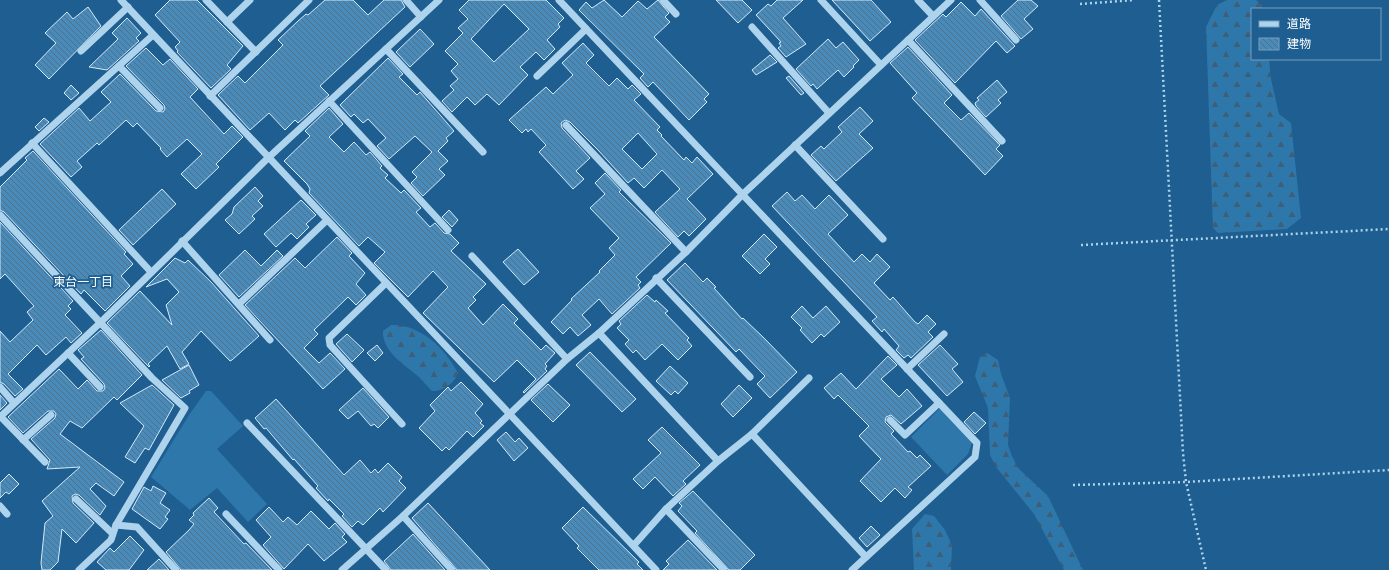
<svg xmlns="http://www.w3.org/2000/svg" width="1389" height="570" font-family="'Asap Condensed','Noto Sans JP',sans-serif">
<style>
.grass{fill:#2e77ab}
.forest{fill:url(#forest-firs)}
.building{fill:url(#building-back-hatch);stroke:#d3eafa;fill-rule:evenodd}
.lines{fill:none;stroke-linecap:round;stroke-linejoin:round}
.path{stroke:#aed3ed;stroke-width:2.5;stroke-dasharray:2 3;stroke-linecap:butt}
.minor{stroke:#aed3ed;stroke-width:7}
.labels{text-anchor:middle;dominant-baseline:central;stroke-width:3.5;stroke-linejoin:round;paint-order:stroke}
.neighbourhood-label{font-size:12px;fill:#fff;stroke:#1e5e90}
</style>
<defs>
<pattern id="forest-firs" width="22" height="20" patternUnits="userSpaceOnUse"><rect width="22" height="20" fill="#2e77ab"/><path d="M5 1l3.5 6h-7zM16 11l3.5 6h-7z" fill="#3e5f77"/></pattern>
<pattern id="building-back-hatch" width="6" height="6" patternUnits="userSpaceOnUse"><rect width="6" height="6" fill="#4a8ab8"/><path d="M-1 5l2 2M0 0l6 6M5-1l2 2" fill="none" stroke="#4b718d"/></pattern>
</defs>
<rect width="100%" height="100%" fill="#1e5e90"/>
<g class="grass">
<path d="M206 391H211L243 426 217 449 267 504 248 522 217 488 190 510 151 477 189 415Z"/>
<path d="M940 408 972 443 968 454 947 475 911 437Z"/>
</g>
<g class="forest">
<path d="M1227 0H1256L1262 5V9H1252V59H1269L1271 79 1279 114 1291 123 1301 218 1287 229 1218 233 1213 228 1206 27 1217 5Z"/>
<path d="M391 325C420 324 445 348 458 373 455 383 442 392 432 391 427 386 423 381 419 377 405 365 382 352 383 331Z"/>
<path d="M987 353 998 360 1001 374 1010 398 1008 445 1012 456 1018 468 1048 496 1083 570H1064L1034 514 996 467 990 455 988 408 975 376 980 357Z"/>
<path d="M925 514 934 516 945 530 952 545 951 570H914L912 529Z"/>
</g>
<g class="building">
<path d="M170 0H197L243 46 227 65 231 69 211 88 177 52 178 51 175 47 180 42 155 15Z"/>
<path d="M325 0H353L368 15 384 0H401L405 7 320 86 329 95 298 123 295 120 285 130 269 113 250 130 218 95 238 76 245 83 283 45 278 40 298 21 306 14 308 15Z"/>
<path d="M469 0H546L564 18 558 24 560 27 547 40 555 49 544 60 536 52 520 67 528 75 499 105 487 94 475 105 467 97 452 112 442 101 454 90 450 86 458 79 451 71 458 64 445 51 463 33 458 28 468 19 459 10ZM504 4 529 29 494 62 471 39Z"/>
<path d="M604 0 622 17 638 1 647 9 658 0 669 13 665 17 670 22 654 37 709 94 704 99 707 102 689 120 653 82 648 87 640 78 644 74 579 10 586 2 592 8Z"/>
<path d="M716 0H742L752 10 738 23Z"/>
<path d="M777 0H803L783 18 806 44 786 57 778 48 781 46 779 43 781 42 756 15 768 4 771 6Z"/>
<path d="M832 0H871L891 22 870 41Z"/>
<path d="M1018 0H1031L1038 6 1024 19 1033 29 1021 39 1001 16Z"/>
<path d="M961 2 975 16 981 9 1015 46 1007 53 996 41 955 83 915 40 943 14 946 17Z"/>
<path d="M88 7 101 26 49 79 35 65 56 43 45 33 67 12 73 19Z"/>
<path d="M127 18 141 33 136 38 139 41 107 70 89 67 118 39 112 33Z"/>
<path d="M420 29 434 44 410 67 396 52Z"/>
<path d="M828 39 836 48 843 42 859 60 853 66 854 67 844 77 838 70 817 89 813 84 811 86 796 69Z"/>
<path d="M583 43 594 55 586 63 609 86 617 78 628 89 632 85 641 94 634 100 660 127 657 130 662 135 661 136 684 160 686 157 692 163 697 157 713 174 687 199 706 219 689 236 684 231 678 237 655 212 680 189 662 170 644 188 634 178 628 183 598 150 570 122 565 120 561 123 562 128 590 158 576 171 584 179 573 189 539 152 546 145 531 129 528 132 526 129 522 133 509 120 546 87 553 94 573 75 562 63ZM638 133 657 154 642 169 622 149Z"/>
<path d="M908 47 952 95 944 103 961 120 969 113 1000 145 996 149 1003 156 985 175 912 98 917 93 890 63Z"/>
<path d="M146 48 163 65 170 59 198 89 190 97 224 134 232 126 243 137 216 164 219 167 196 189 181 174 202 154 187 139 167 157 160 149 161 148 137 123 133 127 126 120 99 145 97 143 77 161 82 167 71 177 40 144 79 108 90 121 111 102 101 92 120 74 156 111 163 112 165 109 164 105 126 66Z"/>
<path d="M770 55 777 62 756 75 752 70Z"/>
<path d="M388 58 403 74 399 77 417 95 420 92 454 131 446 138 448 141 438 151 448 161 439 169 445 175 423 196 411 183 417 177 412 172 432 152 415 136 389 159 377 146 386 138 368 119 363 123 354 114 351 117 340 105Z"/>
<path d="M789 76 804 93 801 95 786 78Z"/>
<path d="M997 80 1007 92 998 100 1001 103 986 117 976 106 975 103 979 100 977 98Z"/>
<path d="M71 85 79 93 71 100 64 93Z"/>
<path d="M860 107 873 121 859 134 873 148 836 181 811 155 821 146 824 149 842 132 838 127Z"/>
<path d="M329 108 343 124 329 137 344 152 354 142 366 155 370 152 382 166 380 168 388 175 385 178 401 193 404 190 421 208 416 212 430 227 435 223 444 233 450 234 459 243 451 251 486 284 473 297 476 300 468 308 483 325 503 304 518 319 514 323 541 350 546 345 555 353 545 364 547 366 545 369 547 371 524 393 523 392 536 379 517 360 494 382 423 313 448 287 433 271 408 297 374 263 385 252 368 237 359 246 309 193 310 189 307 184 284 161 310 136 305 131Z"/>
<path d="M44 118 49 122 39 131 35 127Z"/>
<path d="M33 151 126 252 124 254 133 264 121 276 130 286 105 311 84 290 81 294 4 212 0 210V187L27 160 25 158Z"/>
<path d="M605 173 621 190 619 192 671 243 636 277 641 282 638 285 640 288 612 314 599 299 582 315 591 325 578 336 570 327 563 334 551 322 572 300 571 299 600 272 599 271 615 255 609 248 619 238 590 208 605 194 595 183Z"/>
<path d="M255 187 263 196 258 201 263 206 252 216 255 219 239 234 225 220 232 214 234 207Z"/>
<path d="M162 189 176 204 133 245 119 230Z"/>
<path d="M787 192 795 201 802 195 815 209 829 195 848 215 828 234 854 262 862 254 870 262 877 254 890 267 874 283 890 300 893 297 915 322 918 324 927 315 936 324 928 332 933 337 911 358 908 355 904 358 896 350 899 346 884 329 882 332 872 321 877 317 772 206Z"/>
<path d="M301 200 316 215 306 224 309 227 297 239 291 233 276 247 264 234Z"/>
<path d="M449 210 458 220 452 227 442 217Z"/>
<path d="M0 222 73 301 68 306 71 309 65 315 82 333 71 343 66 337 46 355 37 345 8 374 23 389 15 396 4 384 0 382V331L10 342 33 320 27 312 34 306 5 274 0 279Z"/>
<path d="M764 234 777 247 765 259 770 264 760 274 742 256Z"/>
<path d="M337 237 352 253 349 256 365 273 356 284 366 295 356 305 348 297 314 330 318 334 304 348 319 363 330 353 345 369 323 389 245 305 295 258 305 268Z"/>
<path d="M518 249 539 272 524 285 503 262Z"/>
<path d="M245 250 261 266 277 250 283 256 239 297 219 275Z"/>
<path d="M175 258 185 263 188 260 211 282 259 336 232 360 230 361 201 331 182 352 189 364 180 369 167 346 148 364 150 366 149 367 107 323 140 291 172 325 166 305 179 292 167 279 146 287Z"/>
<path d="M685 263 703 282 707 278 716 287 714 288 742 319 743 318 764 338 797 372 770 398 757 384 765 376 739 349 736 352 667 280Z"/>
<path d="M647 295 655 302 656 300 668 311 665 313 689 338 687 340 692 346 678 360 662 344 645 360 636 350 633 353 625 344 629 340 617 328 621 324 619 321Z"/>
<path d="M802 306 813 318 826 306 840 322 824 337 821 334 812 343 800 330 802 328 791 317Z"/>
<path d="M101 330 142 375 117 400 114 397 82 428 70 421 60 434 124 482 114 496 96 483 90 489 106 506 100 515 79 495 75 494 72 496 73 503 94 523 76 543 62 529 58 562 50 570H42L41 563 45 523 53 516 42 501 80 467 47 469 50 460 31 439 55 418 56 414 54 411H48L23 433 8 417 59 369 78 389 87 380 97 391H103L105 388 104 384 81 359 84 357 78 350Z"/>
<path d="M347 334 364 350 352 362 336 344Z"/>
<path d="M377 345 383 353 375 361 367 353Z"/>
<path d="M940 345 958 364 952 369 963 382 947 396 918 365Z"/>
<path d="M590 352 636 399 622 412 576 365Z"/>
<path d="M888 356 897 365 881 379 899 397 907 389 922 406 901 424 891 415 886 417 885 422 894 431 891 434 908 452 910 451 917 458 920 455 931 466 908 487 912 490 905 498 895 488 881 502 860 481 881 459 859 436 869 426 838 395 834 399 824 388 841 373 856 389Z"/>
<path d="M189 365 199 385 189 391 190 393 181 398 162 380Z"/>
<path d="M670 366 688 383 678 394 675 391 671 395 656 381Z"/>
<path d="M461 382 483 404 475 413 482 421 480 423 484 426 473 437 467 431 449 450 446 447 442 451 419 428 435 411 430 405 448 387 451 391Z"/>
<path d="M548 384 570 405 553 422 531 400Z"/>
<path d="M152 385 174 405 149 450 145 448 135 463 125 457 144 426 120 403Z"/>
<path d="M739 385 752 398 733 417 721 404Z"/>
<path d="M363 388 389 417 378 428 374 424 371 426 358 411 348 419 339 410Z"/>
<path d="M0 395 7 403 0 410Z"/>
<path d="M276 399 344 475 360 460 371 473 375 469 378 473 388 463 402 477 399 481 406 488 383 512 380 508 363 525 358 521 352 527 342 516 344 514 329 499 328 501 316 488 318 486 294 459 293 460 266 428 264 429 255 418Z"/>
<path d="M974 412 986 423 975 434 964 422Z"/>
<path d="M662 427 700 465 683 481 686 484 673 496 655 477 643 489 633 479 661 453 648 440Z"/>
<path d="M506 432 515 442 519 438 528 448 514 461 497 440Z"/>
<path d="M9 474 19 484 9 494 6 492 0 498V483Z"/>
<path d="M153 486 166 493 160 503 170 510 165 517 168 519 160 529 132 509 144 487 151 491Z"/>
<path d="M693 491 755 555 740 570H729L695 533 697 531 678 511 682 506 679 503Z"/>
<path d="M209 498 218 508 214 512 244 544 246 543 272 570H181L166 552 189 530 194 524 189 520 194 515 193 513Z"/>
<path d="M428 503 440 516 490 570H457L412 518Z"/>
<path d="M269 507 283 522 288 517 297 525 311 511 329 529 335 523 345 534 342 537 347 542 324 561 308 544 284 569 263 545 271 537 256 520Z"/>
<path d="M583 507 639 562 637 564 643 570H599L577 548 579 546 562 528Z"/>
<path d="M871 526 880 535 867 547 859 538Z"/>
<path d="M413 534 445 570H391L384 561Z"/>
<path d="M130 536 144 550 129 570H106L97 562 110 548 114 552Z"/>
<path d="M688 540 717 570H663L669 564 666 561Z"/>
<path d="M159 559 169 570H147Z"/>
</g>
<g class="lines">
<g class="path">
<path d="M1159 0 1183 453 1186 482 1206 570"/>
<path d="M1080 4 1134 0"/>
<path d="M1081 245 1389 229"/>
<path d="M1073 485 1186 482 1389 470"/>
</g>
<g class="minor">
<path d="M121 0 656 570"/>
<path d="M206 0 256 52"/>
<path d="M406 0 421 17"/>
<path d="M559 0 977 443 975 457 852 570"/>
<path d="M663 0 676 14"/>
<path d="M821 0 881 65"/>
<path d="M918 0 933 16"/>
<path d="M980 0 1016 40"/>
<path d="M227 22 250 0"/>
<path d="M752 27 829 113"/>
<path d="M908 40 1002 141"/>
<path d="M386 49 483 152"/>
<path d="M81 51 128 7"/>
<path d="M119 66 160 108"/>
<path d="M537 76 586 29"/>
<path d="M210 96 309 0"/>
<path d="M329 101 448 230"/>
<path d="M566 125 686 252"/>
<path d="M32 143 151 272"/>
<path d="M795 145 883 239"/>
<path d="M0 173 153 35"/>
<path d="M0 215 152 378 185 408 116 525 111 540 79 570"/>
<path d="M182 241 270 340"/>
<path d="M472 256 567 359"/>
<path d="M656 278 750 377"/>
<path d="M386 283 329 338 330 345 402 424"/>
<path d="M239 304 327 220"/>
<path d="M599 333 718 461"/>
<path d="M68 353 100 387"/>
<path d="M907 369 944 334"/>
<path d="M0 387 14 403"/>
<path d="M0 416 45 462"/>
<path d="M0 417 100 323 268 158 439 0"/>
<path d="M890 420 905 435 939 403"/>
<path d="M247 423 386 570"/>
<path d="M752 434 866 557"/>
<path d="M23 440 51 415"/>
<path d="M76 499 112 533"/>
<path d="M0 506 7 514"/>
<path d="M666 509 724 570"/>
<path d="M226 514 279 570"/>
<path d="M403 516 452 570"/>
<path d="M116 525 137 527 176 570"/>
<path d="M634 545 666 509 718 461 752 434 809 378"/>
<path d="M342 570 403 516 567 359 599 333 686 252 743 194 951 0"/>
</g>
</g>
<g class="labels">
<g class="neighbourhood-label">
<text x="83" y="282">東台一丁目</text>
</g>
</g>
<rect x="1251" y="8" width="130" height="52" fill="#1e5e90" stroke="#789ebc"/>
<rect x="1259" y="21" width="20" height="6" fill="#aed3ed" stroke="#789ebc"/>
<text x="1287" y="28" font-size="12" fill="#ffffff">道路</text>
<rect x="1259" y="38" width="20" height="12" fill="url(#building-back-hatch)" stroke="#789ebc"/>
<text x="1287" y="48" font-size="12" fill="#ffffff">建物</text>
</svg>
